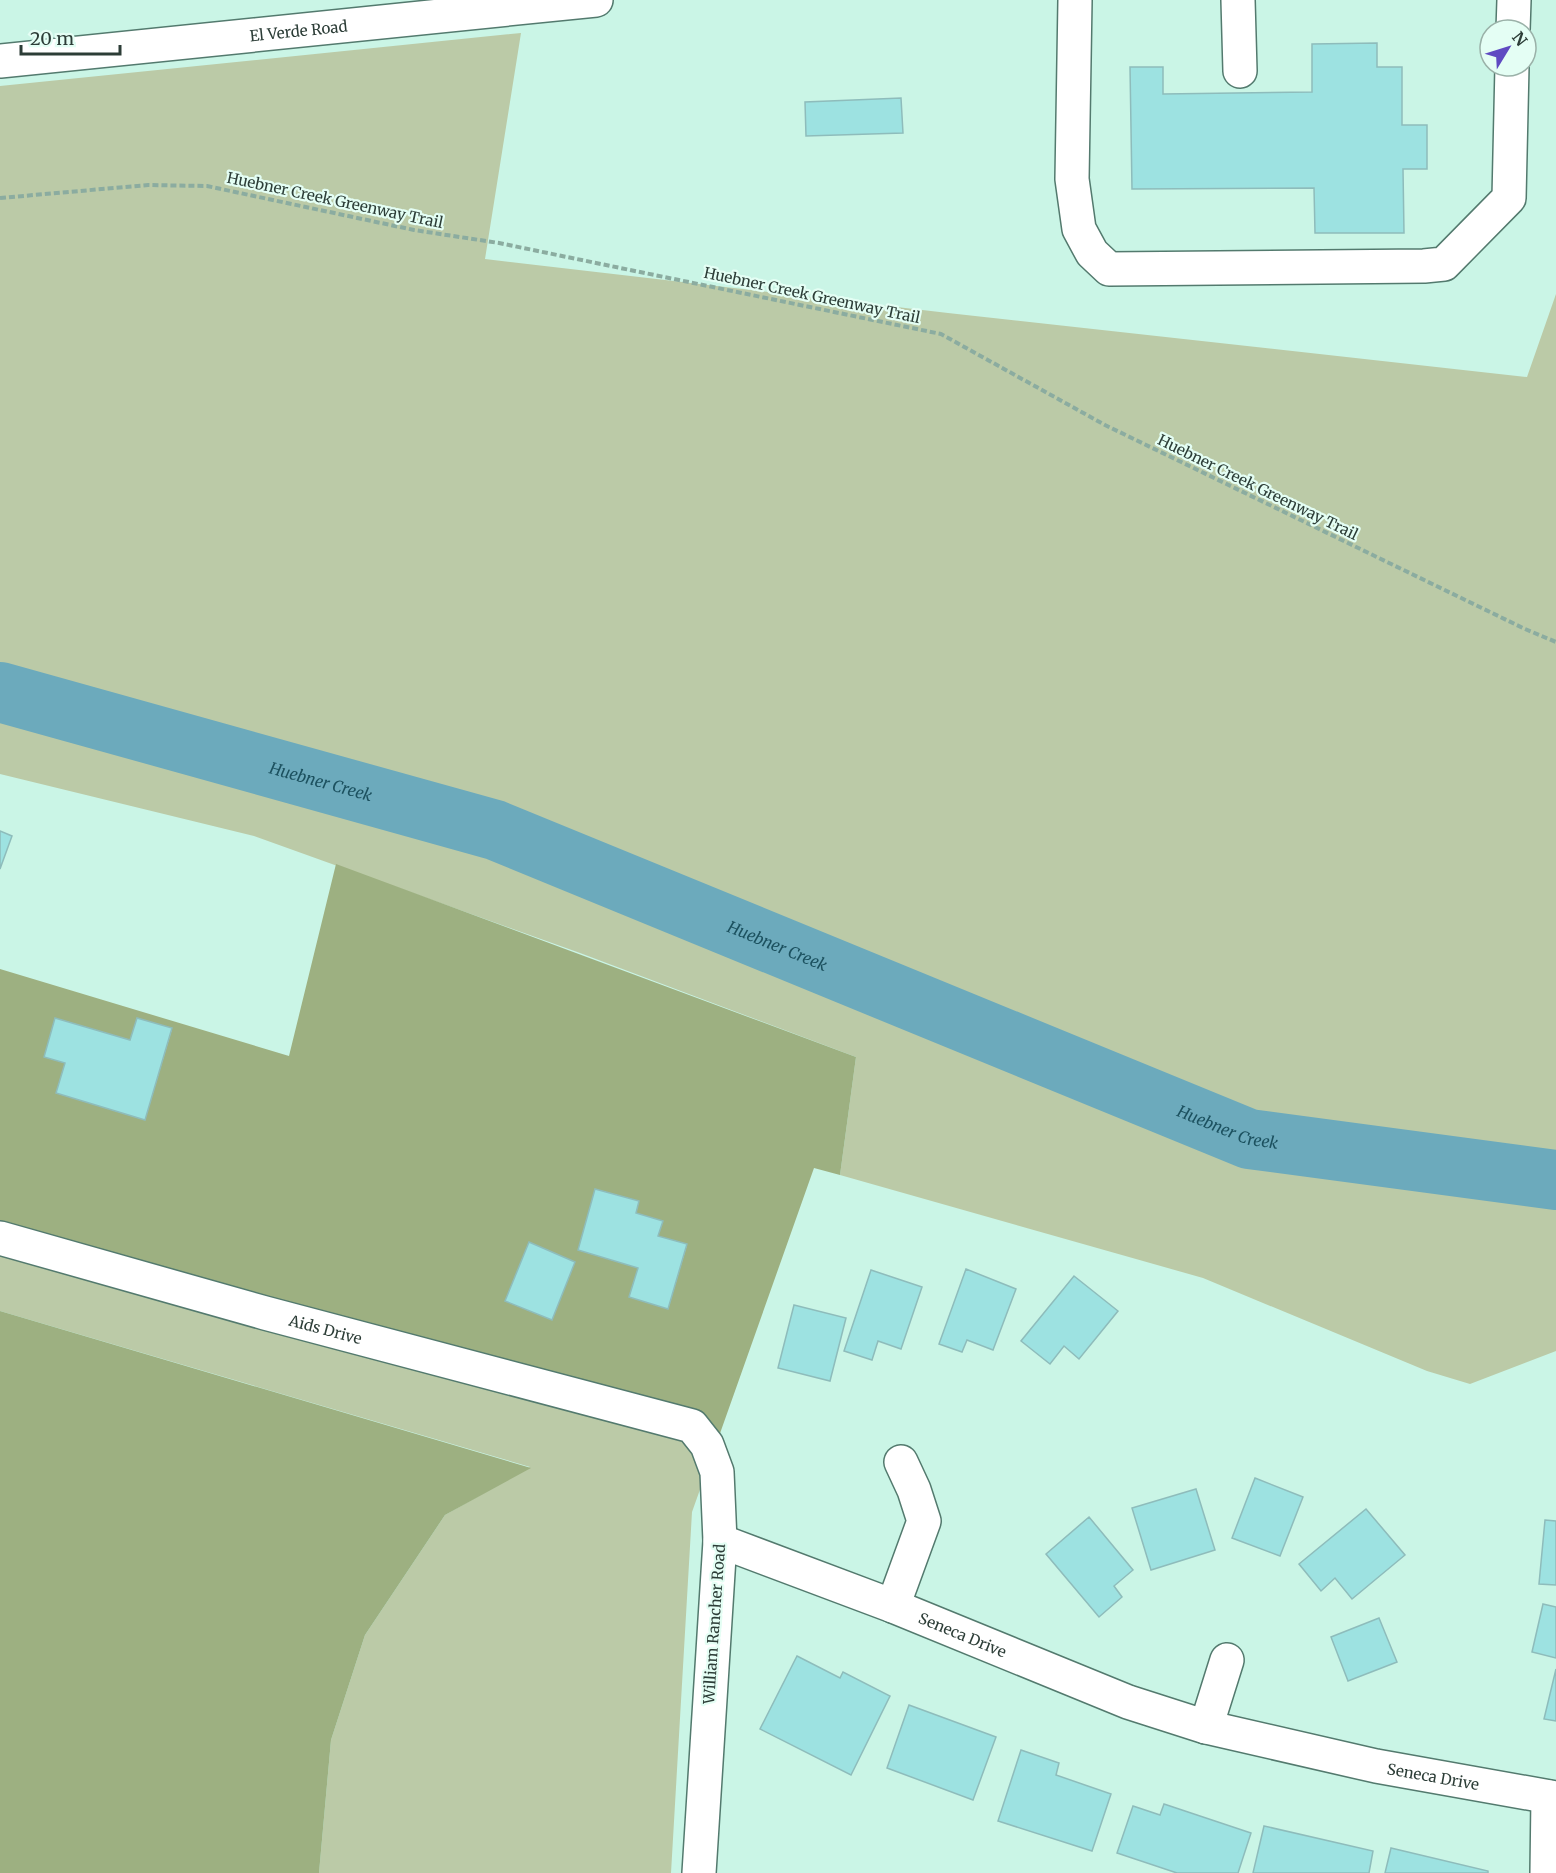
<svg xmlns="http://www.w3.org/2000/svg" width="1556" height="1873" font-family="Merriweather,serif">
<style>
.green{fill:#bbcaa7}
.forest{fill:#9db081;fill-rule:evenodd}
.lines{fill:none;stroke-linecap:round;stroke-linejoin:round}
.river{stroke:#6caabc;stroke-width:60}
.building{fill:#9de2e1;stroke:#8ebcbb;stroke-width:1.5}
.minor-casing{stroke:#537a6e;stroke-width:36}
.path{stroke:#8baca0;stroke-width:4;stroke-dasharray:6 3;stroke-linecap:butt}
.minor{stroke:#fff;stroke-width:33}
.labels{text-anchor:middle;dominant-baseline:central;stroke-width:4.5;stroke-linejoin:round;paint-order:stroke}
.street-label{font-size:15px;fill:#2c3d37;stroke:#e4fef4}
.water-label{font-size:16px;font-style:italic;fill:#1c515f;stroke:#e4fef4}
</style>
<rect width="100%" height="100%" fill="#caf5e6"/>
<g class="green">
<path d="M521 33 485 259 948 313 1527 377 1556 294V1351L1470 1384 1427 1371 1203 1278 840 1175 856 1057 580 953 254 836 0 774V86Z"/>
<path d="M0 1237 718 1439 692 1512 671 1873H319L331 1740 365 1635 445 1515 530 1467 0 1311Z"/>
</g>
<g class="forest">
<path d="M336 864 856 1057 840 1175 814 1168 718 1439 0 1237V969L289 1056ZM55 1018 130 1040 137 1018 172 1029 145 1120 56 1093 65 1063 44 1057ZM595 1189 639 1201 636 1213 662 1221 658 1236 687 1245 668 1309 629 1297 638 1268 578 1250ZM529 1242 575 1262 552 1320 505 1301Z"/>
<path d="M0 1311 531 1468 445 1515 365 1635 331 1740 319 1873H0Z"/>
</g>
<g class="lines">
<path class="river" id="s1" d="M0 692 495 830 1249 1139 1556 1180"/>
</g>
<g class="building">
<path d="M1377 43V67H1402V125H1427V169H1403L1404 233H1315L1314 188 1132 189 1130 67H1163V94L1312 92V44Z"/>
<path d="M901 98 903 133 806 136 805 102Z"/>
<path d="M0 831 12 836 0 869Z"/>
<path d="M55 1018 130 1040 137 1018 172 1028 145 1120 56 1093 65 1063 44 1057Z"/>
<path d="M595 1189 639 1201 636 1213 663 1221 658 1236 687 1244 668 1309 629 1297 638 1268 578 1250Z"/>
<path d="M529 1242 575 1262 552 1320 505 1301Z"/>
<path d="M966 1269 1016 1289 993 1350 967 1340 962 1352 939 1344Z"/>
<path d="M871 1270 922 1287 901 1349 878 1341 872 1360 844 1351Z"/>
<path d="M1074 1276 1118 1311 1079 1359 1064 1346 1050 1364 1021 1341Z"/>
<path d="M794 1305 846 1318 830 1381 778 1368Z"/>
<path d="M1255 1478 1303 1497 1280 1556 1232 1538Z"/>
<path d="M1196 1489 1215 1550 1151 1570 1132 1508Z"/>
<path d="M1366 1509 1405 1555 1352 1599 1335 1578 1321 1591 1299 1564Z"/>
<path d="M1089 1517 1133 1570 1114 1586 1122 1597 1099 1617 1046 1554Z"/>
<path d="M1545 1520 1556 1521V1585L1539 1584Z"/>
<path d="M1543 1604 1556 1607V1658L1532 1652Z"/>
<path d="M1379 1618 1397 1662 1348 1681 1331 1637Z"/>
<path d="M797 1656 840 1678 843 1672 890 1696 851 1775 760 1729Z"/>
<path d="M1556 1669V1721L1544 1719Z"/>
<path d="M909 1705 996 1737 973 1800 887 1768Z"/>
<path d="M1021 1750 1059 1763 1056 1775 1111 1794 1092 1851 998 1821Z"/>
<path d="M1164 1804 1251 1833 1238 1873H1177L1117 1853 1133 1806 1160 1815Z"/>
<path d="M1264 1826 1373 1851 1369 1873H1253Z"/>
<path d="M1391 1848 1488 1871V1873H1385Z"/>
</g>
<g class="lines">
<defs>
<g id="minor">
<path d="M1075 0 1072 179 1079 229 1092 253 1109 269 1424 266 1444 264 1509 198 1512 66"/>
<path d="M1238 0 1240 71"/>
<path d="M1513 30 1514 0"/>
<path id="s2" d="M0 61 596 0"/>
<path id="s3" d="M0 1238 265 1313 692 1426 707 1445 717 1472 720 1541 699 1873"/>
<path id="s4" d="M720 1541 893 1606 1128 1702 1206 1727 1376 1766 1556 1798"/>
<path d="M893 1606 924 1521 914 1490 901 1462"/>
<path d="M1206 1727 1227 1660"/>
<path d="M1547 1873 1548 1797"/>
</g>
</defs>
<use href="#minor" class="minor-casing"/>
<path class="path" d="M0 198 148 185 207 186 414 230 499 243 941 334 1105 425 1525 629 1556 642"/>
<use href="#minor" class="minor"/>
</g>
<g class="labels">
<g class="street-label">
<text stroke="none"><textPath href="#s2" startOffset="300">El Verde Road</textPath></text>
<text transform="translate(335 200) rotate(12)">Huebner Creek Greenway Trail</text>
<text transform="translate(812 295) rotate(12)">Huebner Creek Greenway Trail</text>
<text transform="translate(1258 487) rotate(26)">Huebner Creek Greenway Trail</text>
<text stroke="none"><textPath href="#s3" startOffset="338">Aids Drive</textPath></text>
<text transform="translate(714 1624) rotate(-86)">William Rancher Road</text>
<text stroke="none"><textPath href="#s4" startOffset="260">Seneca Drive</textPath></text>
<text stroke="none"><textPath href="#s4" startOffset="753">Seneca Drive</textPath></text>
</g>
<g class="water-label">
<text stroke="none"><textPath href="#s1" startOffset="333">Huebner Creek</textPath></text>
<text stroke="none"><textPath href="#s1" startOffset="819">Huebner Creek</textPath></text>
<text stroke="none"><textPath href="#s1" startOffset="1305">Huebner Creek</textPath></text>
</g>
</g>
<g transform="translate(1508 48) rotate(52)"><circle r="28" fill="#e4fef4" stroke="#9ab1a8" stroke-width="1.5"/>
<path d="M0-4.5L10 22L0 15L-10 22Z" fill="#5f4ac2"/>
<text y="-9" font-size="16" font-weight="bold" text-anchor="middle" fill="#2c3d37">N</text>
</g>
<path d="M21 45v9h99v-9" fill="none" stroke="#2c3d37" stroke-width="3"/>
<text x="30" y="45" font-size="18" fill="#2c3d37" stroke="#e4fef4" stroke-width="4.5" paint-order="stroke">20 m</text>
</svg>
